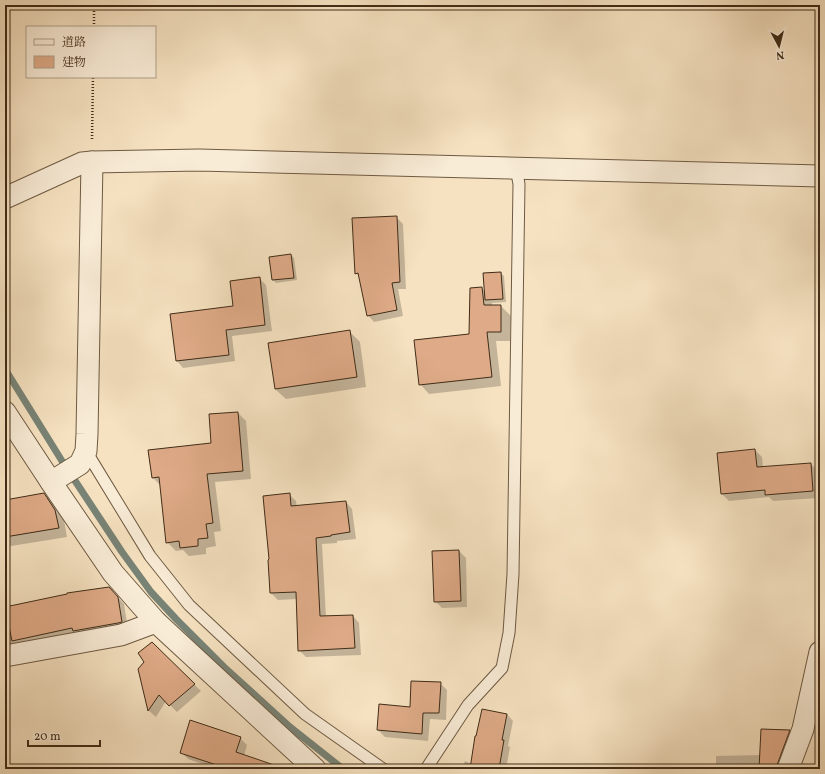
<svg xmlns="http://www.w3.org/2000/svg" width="825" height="774" font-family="Vollkorn,'Noto Serif JP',serif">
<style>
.shadow{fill:#0003}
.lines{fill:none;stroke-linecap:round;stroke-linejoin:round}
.stream{stroke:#788376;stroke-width:7}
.building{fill:#deaa87;stroke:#402c17}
.lane-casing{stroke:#6e5a42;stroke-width:13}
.street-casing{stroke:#6e5a42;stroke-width:23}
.path{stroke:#402c17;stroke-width:2.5;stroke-dasharray:1 2;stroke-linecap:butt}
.lane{stroke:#f9ecd7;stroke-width:11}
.street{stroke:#f9ecd7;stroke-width:21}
</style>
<rect width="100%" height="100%" fill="#f6e2c1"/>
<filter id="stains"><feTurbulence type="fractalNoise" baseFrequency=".005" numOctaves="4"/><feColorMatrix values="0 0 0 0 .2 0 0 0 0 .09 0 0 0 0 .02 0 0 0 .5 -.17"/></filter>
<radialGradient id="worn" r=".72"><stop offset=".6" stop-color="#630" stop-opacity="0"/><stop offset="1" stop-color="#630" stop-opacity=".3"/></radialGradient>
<g class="shadow">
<path d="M396 217 403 224 406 289H398L403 316 374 322 368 315 360 277 356 273Z"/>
<path d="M291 255 294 258 297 280 276 283 273 280Z"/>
<path d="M501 273 504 276 506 302 492 303V306H501L511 316 510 341H496L501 386 429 394 420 384 470 335 482 288 485 292 484 274Z"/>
<path d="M259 278 266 285 272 331 232 336 235 361 183 368 177 361 234 307Z"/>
<path d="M350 332 360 342 366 387 286 399 275 389Z"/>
<path d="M238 413 246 421 251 479 215 482 221 531 214 532 216 546 206 548V554L189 556 183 550 176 551 167 542 161 486 153 478 212 443Z"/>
<path d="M755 450 762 457 763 467 811 464 818 471 819 498 773 501 769 497 729 501 722 494Z"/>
<path d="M44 494 53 503 64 520 67 537 5 547V501Z"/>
<path d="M290 495 296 501 297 507 346 502 352 509 356 539 337 541V543L322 544 326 617 353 616 359 623 361 655 306 657 299 650 297 599 278 600 271 593Z"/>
<path d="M459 551 466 558 467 607 442 608 435 601Z"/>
<path d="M116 595 124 604 128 629 5 651V624Z"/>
<path d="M152 643 201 691 177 712 166 701 156 717 149 711 139 669 145 662Z"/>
<path d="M440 683 447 690 446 720 430 719 428 741 385 737 378 730 411 708Z"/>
<path d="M507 714 513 721 508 746 510 747 506 769H462L465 761 472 764Z"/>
<path d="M789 731 796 737 784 769H716V756L761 755Z"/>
<path d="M240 738 247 745 244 756 281 769H217L188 759 181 752Z"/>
<path d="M803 765 820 768V769H802Z"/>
</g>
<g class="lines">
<path class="stream" d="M5 369 62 461 122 552 151 592 176 619 224 667 290 727 343 769"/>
</g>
<g class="building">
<path d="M397 216 400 282 392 283 397 310 367 316 358 273 355 274 352 218Z"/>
<path d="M291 254 294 278 272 280 269 257Z"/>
<path d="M501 272 503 299 485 300 483 273Z"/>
<path d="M260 277 265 325 226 330 229 355 176 361 170 314 233 306 230 281Z"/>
<path d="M482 287 484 305H501V332H487L492 377 419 385 414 340 469 334 470 288Z"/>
<path d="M350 330 357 377 275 389 268 343Z"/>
<path d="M238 412 243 471 207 474 213 523 206 524 208 538 198 539V546L180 548 179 541 166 543 159 477 152 478 148 450 211 443 209 414Z"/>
<path d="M755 449 757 467 811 463 813 491 765 495V490L721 494 717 453Z"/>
<path d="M44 493 55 510 59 528 5 537V500Z"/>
<path d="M290 493 291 506 346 501 350 532 331 535V536L316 538 320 616 353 615 355 648 298 651 296 592 270 593 268 560 269 559 263 496Z"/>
<path d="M459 550 461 601 434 602 432 551Z"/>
<path d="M109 587 118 597 122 622 118 623 73 631 72 628 12 641 5 607 67 594V593Z"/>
<path d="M152 642 195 684 169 706 159 695 148 711 138 669 144 662 138 653Z"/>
<path d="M411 681 441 682 439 713H423L422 734 377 730 379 704 410 707Z"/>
<path d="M482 709 507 714 502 740H504L499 769H470L475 736H476Z"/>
<path d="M190 720 241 737 236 752 277 766V769H229L180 753Z"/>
<path d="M761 729 790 730 777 765 776 769H759Z"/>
</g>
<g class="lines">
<defs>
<g id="lane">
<path d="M86 451 150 556 189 605 305 714 383 769"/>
<path d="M426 769 468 705 502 668 509 633 513 574 519 184 516 168"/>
</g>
<g id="street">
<path d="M5 198 82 163 92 162 199 160 820 176"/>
<path d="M5 412 51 482 113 573 156 622 315 769"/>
<path d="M51 482 80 464 86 451 87 434 92 162"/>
<path d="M5 656 121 635 156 622"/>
<path d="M788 769 803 729 820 652"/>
</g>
</defs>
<use href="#lane" class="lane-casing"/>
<use href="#street" class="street-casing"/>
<g class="path">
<path d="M94 27V5"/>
<path d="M92 139 93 77"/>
</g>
<use href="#lane" class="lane"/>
<use href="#street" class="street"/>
</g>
<rect width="825" height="774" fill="none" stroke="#f6e2c1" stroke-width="20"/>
<rect x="6" y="6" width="813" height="762" fill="none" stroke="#402c17" stroke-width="2"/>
<rect x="10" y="10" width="805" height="754" fill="none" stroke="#402c17"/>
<rect x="26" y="26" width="130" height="52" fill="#f9ecd7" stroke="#af9f8a"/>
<rect x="34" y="39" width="20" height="6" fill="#f9ecd7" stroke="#af9f8a"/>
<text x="62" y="46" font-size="12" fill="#402c17">道路</text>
<rect x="34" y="56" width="20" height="12" fill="#deaa87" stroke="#af9f8a"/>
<text x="62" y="66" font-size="12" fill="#402c17">建物</text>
<g transform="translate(779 46) rotate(173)" stroke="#f9ecd7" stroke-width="3" paint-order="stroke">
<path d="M0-3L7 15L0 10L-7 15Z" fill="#402c17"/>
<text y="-6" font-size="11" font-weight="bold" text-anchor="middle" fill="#402c17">N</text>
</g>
<path d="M28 740v6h72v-6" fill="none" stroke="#402c17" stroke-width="2"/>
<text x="34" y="740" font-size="12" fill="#402c17" stroke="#f9ecd7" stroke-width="3" paint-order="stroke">20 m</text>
<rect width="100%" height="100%" filter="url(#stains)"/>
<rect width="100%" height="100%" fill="url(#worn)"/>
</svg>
